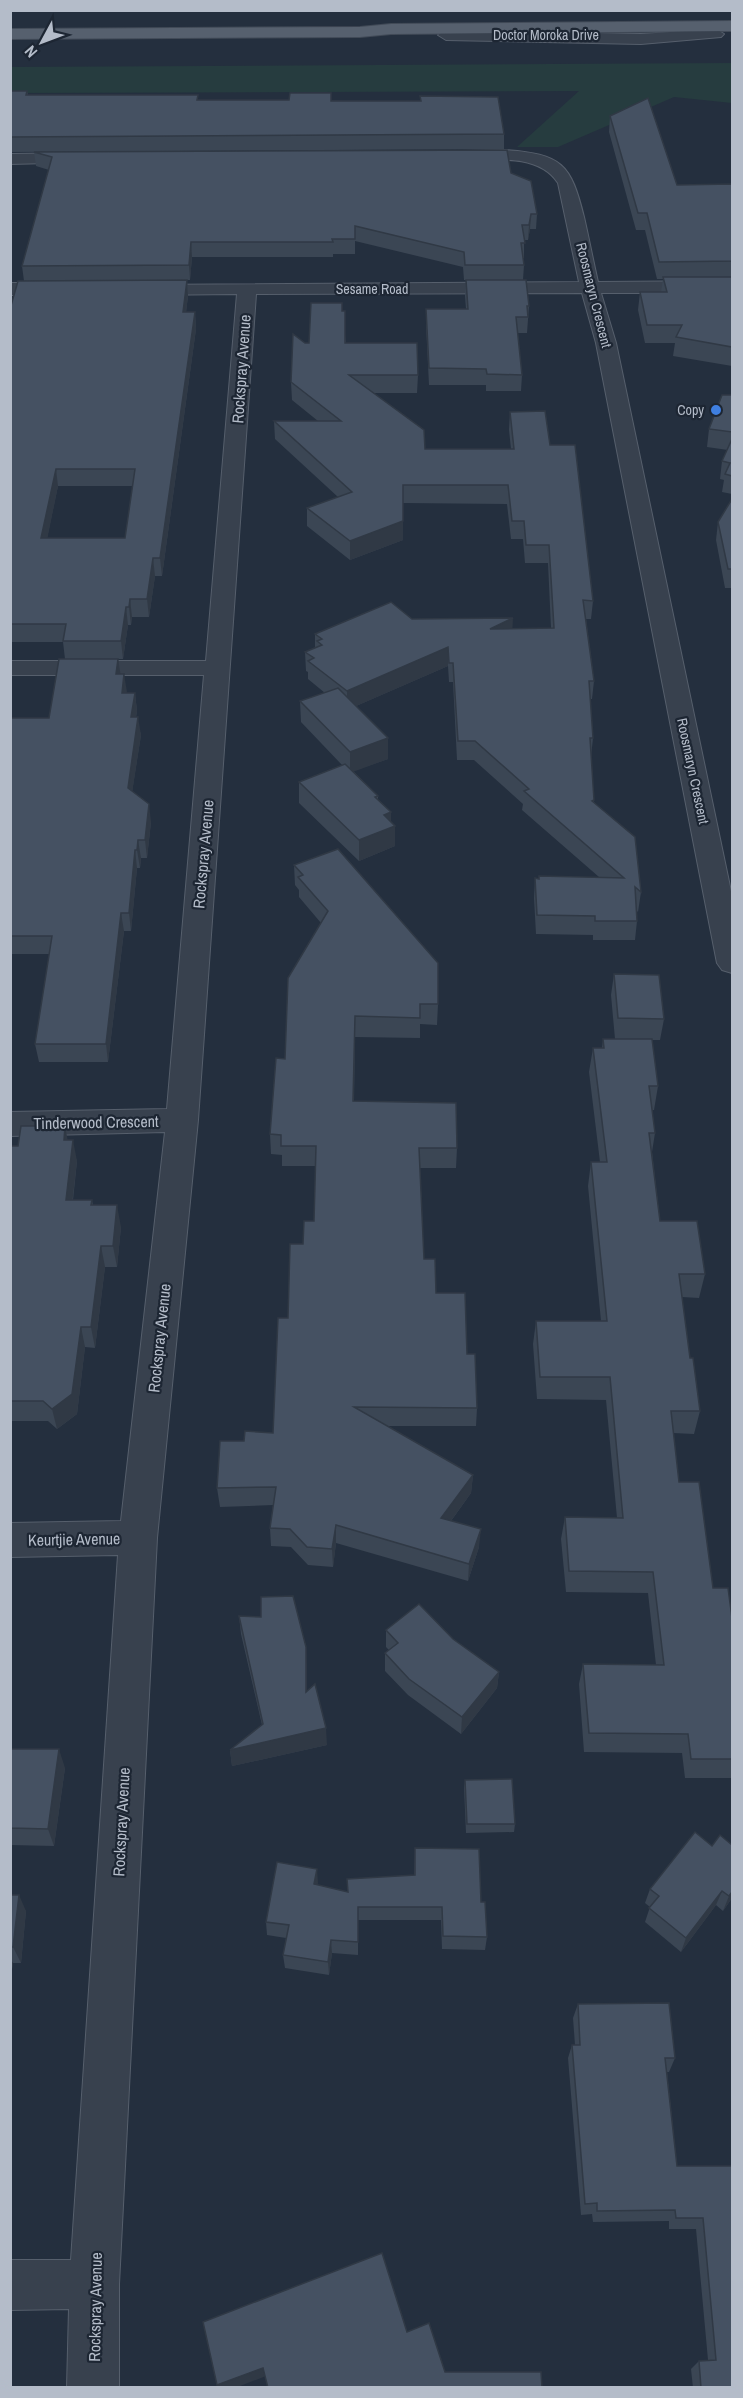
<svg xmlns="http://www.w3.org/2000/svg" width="743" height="2398" font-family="'Archivo Narrow',sans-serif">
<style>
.green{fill:#263c3f}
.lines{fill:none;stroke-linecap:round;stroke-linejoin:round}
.minor-casing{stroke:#565f6c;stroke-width:2}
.major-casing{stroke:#414a57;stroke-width:2}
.minor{fill:#38414e;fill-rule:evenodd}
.major{fill:#56606e;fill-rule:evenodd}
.wall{fill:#3b4654;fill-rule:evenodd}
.shaded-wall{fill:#303945}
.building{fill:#455162;stroke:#303945;stroke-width:1.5;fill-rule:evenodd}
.shop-dot{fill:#3f7fe0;stroke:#1d2633;stroke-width:2}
.labels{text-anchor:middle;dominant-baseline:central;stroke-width:4.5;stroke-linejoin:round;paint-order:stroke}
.far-street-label{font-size:14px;fill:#b4bcc9;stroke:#1d2633}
.far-poi-label{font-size:14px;fill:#b4bcc9;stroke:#1d2633;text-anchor:end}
.street-label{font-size:16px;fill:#b4bcc9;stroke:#1d2633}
</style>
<rect width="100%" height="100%" fill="#242f3e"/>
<path class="green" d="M732 63V103L674 97 558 147H517L579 91 11 93 10 67Z"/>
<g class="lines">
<defs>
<g id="minor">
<path d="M716 29 724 34 721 37 641 44 446 40 438 35 446 30 641 34Z"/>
<path d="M505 150C562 154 571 164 584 217 589 239 593 260 598 282L732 281V293H601L616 343 732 896V973L722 970 717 963 596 343 582 293 256 294 198 1120 157 1538 119 2284V2388H67L69 2309 10 2310V2260H71L118 1555 10 1557V1523L121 1521 165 1132 10 1136V1112L167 1109 204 675H10V661H206L237 294 143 295 136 293 133 289 136 285 579 282 558 183C538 153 494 160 462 161L456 160 453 156 456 152 462 151Z"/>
<path d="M81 153 87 154 90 158 87 162 10 164V154Z"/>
<path d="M10 283H62L69 285 72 289 69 293 62 295H10Z"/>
</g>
<path id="major" d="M732 21V31L391 34 360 37 10 39V29L360 27 391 24Z"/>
</defs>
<use href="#minor" class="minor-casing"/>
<use href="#major" class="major-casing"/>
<use href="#minor" class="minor"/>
<use href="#major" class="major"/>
</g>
<g class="wall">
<path d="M10 91H27L28 95 198 100 420 101V96L504 134V149L10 152Z"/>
<path d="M610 116 677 185 732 184V366L673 356 675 343H645L638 310 640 292H661L663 279H657L645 230H636L609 132Z"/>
<path d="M34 152 511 173 537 214 536 229H530L528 240H524V258H523L524 265 523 280 529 306 527 333H517L522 375 521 391H486V385H429L426 325V309H466L465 296 466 280H464L463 267 355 241V254H333V257H192L190 280H187L188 296 186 312H195L196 329 162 576H155L149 617H132L131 625H128L123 659H65L63 642H10V309L24 281 22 266 49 170 36 166ZM58 486H133L125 538H47Z"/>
<path d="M342 311 346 343 418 375 417 393H373L425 449H511L509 430 510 412 550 445 593 601 591 619H586L594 681 592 699H590L593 738 591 757 594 802 641 892 638 912 636 910 637 921 635 940H593V935L536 934 534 898 535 878 599 877 522 810 523 804 474 760H457L453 682H449L448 666 356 706 388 759 353 771 378 796V800L391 812V821L395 846 359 861 299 803V782L342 765 301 722 300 701 325 693 308 679V672L306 671 305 652 315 648V634L412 619 513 629 551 628 548 563H525L523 539H511L507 504 403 503V540L350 560 307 526V508L338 497 275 439 274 421H318L292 400 291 382 305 343H309Z"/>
<path d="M732 395V494L722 492 724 480 720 479 722 461 728 450 707 447 709 429Z"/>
<path d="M732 499V588H725L716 540 718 522Z"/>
<path d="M120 674 126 693H135L137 711 136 717 141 735 132 792 151 822 147 858H141L140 868H137L131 931H124L108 1062H39L35 1044 50 954H10V718H49Z"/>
<path d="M294 865 438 1004 437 1025 420 1024V1038L355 1037 354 1101 457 1148 456 1168H420L424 1259 436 1293 467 1354 477 1408 476 1426H387L473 1475 471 1493 451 1521 479 1547 468 1581 336 1543 333 1567 308 1565 291 1547 271 1546 270 1528 273 1505 220 1507 217 1488 244 1441 273 1433 288 1318 303 1244 314 1221 316 1166H282V1155L271 1154 270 1134 285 1059 321 923 299 897V890L295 885Z"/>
<path d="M614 974 664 1019 660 1040H652L658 1086 654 1110H652L655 1133 652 1152 660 1221 705 1274 699 1298 682 1297 690 1358 700 1411 694 1434 673 1433 679 1482 713 1588 732 1618V1778H685L682 1753 584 1752 579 1684 583 1664 656 1665 648 1593 566 1592 561 1539 565 1517 617 1518 606 1400 537 1399 533 1344 536 1321H601L588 1186 591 1162H600L589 1072 593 1048H602L603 1039H638H615L611 995Z"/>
<path d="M68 1140 77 1161 73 1200H92L93 1205 121 1227 117 1267H105L95 1348 85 1347 77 1414 57 1429 48 1421H10V1146H18Z"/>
<path d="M239 1616 307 1664V1691L327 1745 232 1766 230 1750 262 1725 241 1634Z"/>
<path d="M386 1630 453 1639 499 1672 497 1688 461 1734 408 1695 385 1671V1653L389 1650 386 1647Z"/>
<path d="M10 1749 65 1768 54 1846 10 1845Z"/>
<path d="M465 1780 515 1824 514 1832 466 1833 464 1788Z"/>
<path d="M732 1845V1898L723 1911 716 1905 681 1952 645 1922 650 1907 645 1903 650 1889 712 1846Z"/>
<path d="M415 1848 481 1902 487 1937 485 1950 442 1949 441 1920H358V1955L332 1953 329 1975 285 1968 283 1955 286 1938 267 1935 266 1922 317 1869V1885L348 1892 414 1875Z"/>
<path d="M10 1895 26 1911 21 1963H13L10 1981Z"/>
<path d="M578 2004 675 2058 669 2072H667L677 2166H732V2388H693L691 2369 699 2361 708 2360 696 2229H669V2221L593 2222 592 2214 581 2215 568 2058 572 2045H575L573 2018Z"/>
</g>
<g class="shaded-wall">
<path d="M531 214 530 229 528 240 529 225Z"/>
<path d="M191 242 192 257 190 280 189 265Z"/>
<path d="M187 280 188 296 184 329 183 312Z"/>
<path d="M195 312 196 329 162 576 160 558Z"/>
<path d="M56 469 58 486 44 555 41 538Z"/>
<path d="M403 521V540L350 560V541Z"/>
<path d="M153 558 155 576 149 617 147 599Z"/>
<path d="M130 599 132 617 131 625 129 607Z"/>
<path d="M126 607 128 625 123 659 121 641Z"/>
<path d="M513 618 512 637 490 629Z"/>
<path d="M448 647V666L347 710V691Z"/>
<path d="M118 659 121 677 116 674Z"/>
<path d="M124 674 127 692 124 711 122 693Z"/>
<path d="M135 693 137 711 133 735 131 717Z"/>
<path d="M138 717 141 735 130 806 128 788Z"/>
<path d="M388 738V759L350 773V752Z"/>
<path d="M149 804 151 822 147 858 145 840Z"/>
<path d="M391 812V827L395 826V846L359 861V840L384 815Z"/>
<path d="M138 840 141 858 140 868 137 850Z"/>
<path d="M135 850 137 868 131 931 129 913Z"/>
<path d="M121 913 124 931 108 1062 106 1044Z"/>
<path d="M65 1126 69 1147 64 1140Z"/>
<path d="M73 1140 77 1161 70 1221 66 1200Z"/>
<path d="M117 1205 121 1227 117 1267 113 1246Z"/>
<path d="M101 1246 105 1267 95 1348 91 1327Z"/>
<path d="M81 1327 85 1347 77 1414 57 1429 52 1409Z"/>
<path d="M473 1475 471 1493 440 1536 441 1518Z"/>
<path d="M336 1525V1543L333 1567 332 1549Z"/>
<path d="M481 1529 479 1547 468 1581 469 1564Z"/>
<path d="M306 1647 307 1664V1708L306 1692Z"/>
<path d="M499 1672 497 1688 461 1734 462 1717Z"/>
<path d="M326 1728 327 1745 232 1766 230 1750Z"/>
<path d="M59 1749 65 1768 54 1846 48 1829Z"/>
<path d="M317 1869 318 1883 315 1898 314 1884Z"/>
<path d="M722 1891 716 1905 681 1952 686 1938Z"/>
<path d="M732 1892V1898L723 1911 729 1896Z"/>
<path d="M19 1895 26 1911 21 1963 13 1947Z"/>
<path d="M331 1940 332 1953 329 1975 328 1962Z"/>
<path d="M10 1958 13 1963 10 1981Z"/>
<path d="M263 2368 266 2376 235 2388H218L217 2385Z"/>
</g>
<g class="building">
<path d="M10 91H27L26 95H198L197 100H289L290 93H331V101H421L420 96 498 97 504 134 10 137Z"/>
<path d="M648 98 677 185 732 184V261L659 262 647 213H638L610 116Z"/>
<path d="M507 150 511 173 531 181 537 214H531L529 225H522L525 243H521L524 265H465L464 252 355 226V239H332L333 242H191L189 265 22 266 52 157 34 152Z"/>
<path d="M663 277H732V347L676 337 682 325H647L640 292H667Z"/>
<path d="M187 280 183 312H195L160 558H153L147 599H130L129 607H126L121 641H63L66 624H10V309L18 281ZM56 469H135L125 538H41Z"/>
<path d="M466 280H526L529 306H527L528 317H516L522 375 487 374 486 369 429 368 426 309H468Z"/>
<path d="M311 303H342V311H345V343H417L418 375H349L424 430 425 449H514L510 412 545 411 550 445H575L593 601 583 600 594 681H589L593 738H590L594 800 592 801 635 837 641 892 635 887 637 921H595V916L537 915 535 878 539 879V876L624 878 524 791 529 789 475 741H458L453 663H449L448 647 347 691 308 661 314 658 305 652 322 645 317 641 322 639 315 634 391 602 412 619 513 618 490 629 554 628 549 545H526L524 521H512L508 485H403V521L350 541 307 508 352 492 274 421H341L291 382 293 334 305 343H309Z"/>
<path d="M722 395H732V432L709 429Z"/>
<path d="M732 439V476L725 474 730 463 722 461Z"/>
<path d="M732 499V569H728L718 522Z"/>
<path d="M59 659H118L116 674H124L122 693H135L131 717H138L128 788 149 804 145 840H138L137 850H135L129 913H121L106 1044H35L52 936H10V718H49Z"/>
<path d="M338 688 388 738 350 752 300 701Z"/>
<path d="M345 764 378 796 375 797 391 812 384 815 395 826 359 840 299 782Z"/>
<path d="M338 849 438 963V1004H420V1018L355 1016 353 1101 456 1103 457 1148H419L424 1259H435L436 1293H465L467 1354H475L477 1408 354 1407 473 1475 441 1518 481 1529 469 1564 336 1525 332 1549 307 1547 290 1529 270 1528 276 1487 217 1488 220 1441H244L245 1431 273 1433 278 1318H288L290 1244H303L304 1221H314L316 1146H281V1135L270 1134 276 1058 285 1059 288 978 328 911 298 877 303 875 294 865Z"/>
<path d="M614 974 659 975 664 1019 618 1018Z"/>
<path d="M603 1039H652L658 1086H649L655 1133H649L660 1221H697L705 1274H679L690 1358H693L700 1411H671L679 1482H699L713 1588H728L732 1618V1759H691L688 1734 589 1733 583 1664 664 1665 653 1572 569 1571 565 1517 623 1518 610 1377H540L536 1321H607L591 1162H607L593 1048H604Z"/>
<path d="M21 1126H65L64 1140H73L66 1200H92L91 1205H117L113 1246H101L91 1327H81L72 1394 52 1409 43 1401H10V1146H18Z"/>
<path d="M293 1596 306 1647V1692L315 1684 326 1728 230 1750 263 1724 239 1616 261 1617V1597Z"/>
<path d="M419 1604 453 1639 499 1672 462 1717 409 1679 385 1653 398 1643 386 1630Z"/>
<path d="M10 1749H59L48 1829 10 1828Z"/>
<path d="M512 1779 515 1824H467L465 1780Z"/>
<path d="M695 1832 712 1846 720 1835 732 1845V1892L729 1896 722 1891 686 1938 649 1908 659 1896 650 1889Z"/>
<path d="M415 1848 479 1849 481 1902H485L487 1937 443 1936 442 1907H358V1942L331 1940 328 1962 283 1955 289 1925 266 1922 277 1862 317 1869 314 1884 348 1892 347 1879 415 1875Z"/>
<path d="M10 1895H19L13 1947H10Z"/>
<path d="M669 2003 675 2058H665L677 2166H732V2388H701L699 2361 716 2360 703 2218H676L675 2210 597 2211V2203L585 2204 572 2045H580L578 2004Z"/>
<path d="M382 2253 407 2332 429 2323 445 2372H541L542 2388H268L263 2368 217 2385 203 2322Z"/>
</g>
<circle class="shop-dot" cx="716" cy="410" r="6"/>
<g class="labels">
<g class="far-street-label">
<text x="546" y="35">Doctor Moroka Drive</text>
<text x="372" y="289">Sesame Road</text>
<text transform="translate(594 295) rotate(76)">Roosmaryn Crescent</text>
<text transform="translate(693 771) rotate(78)">Roosmaryn Crescent</text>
</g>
<g class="far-poi-label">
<text x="704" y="410">Copy</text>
</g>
<g class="street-label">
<text transform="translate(241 369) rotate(-86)">Rockspray Avenue</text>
<text transform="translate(203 854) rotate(-85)">Rockspray Avenue</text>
<text transform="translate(96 1122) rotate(-1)">Tinderwood Crescent</text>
<text transform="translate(159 1338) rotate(-84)">Rockspray Avenue</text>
<text transform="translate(74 1539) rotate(-1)">Keurtjie Avenue</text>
<text transform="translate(121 1822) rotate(-87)">Rockspray Avenue</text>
<text transform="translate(95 2307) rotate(-89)">Rockspray Avenue</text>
</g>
</g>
<rect width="743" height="2398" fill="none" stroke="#b4bcc9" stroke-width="24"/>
<g transform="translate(42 42) rotate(229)" stroke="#1d2633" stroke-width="4.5" paint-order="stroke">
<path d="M0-4.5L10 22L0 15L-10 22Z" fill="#b4bcc9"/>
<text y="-9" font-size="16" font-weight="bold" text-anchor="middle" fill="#b4bcc9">N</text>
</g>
</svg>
